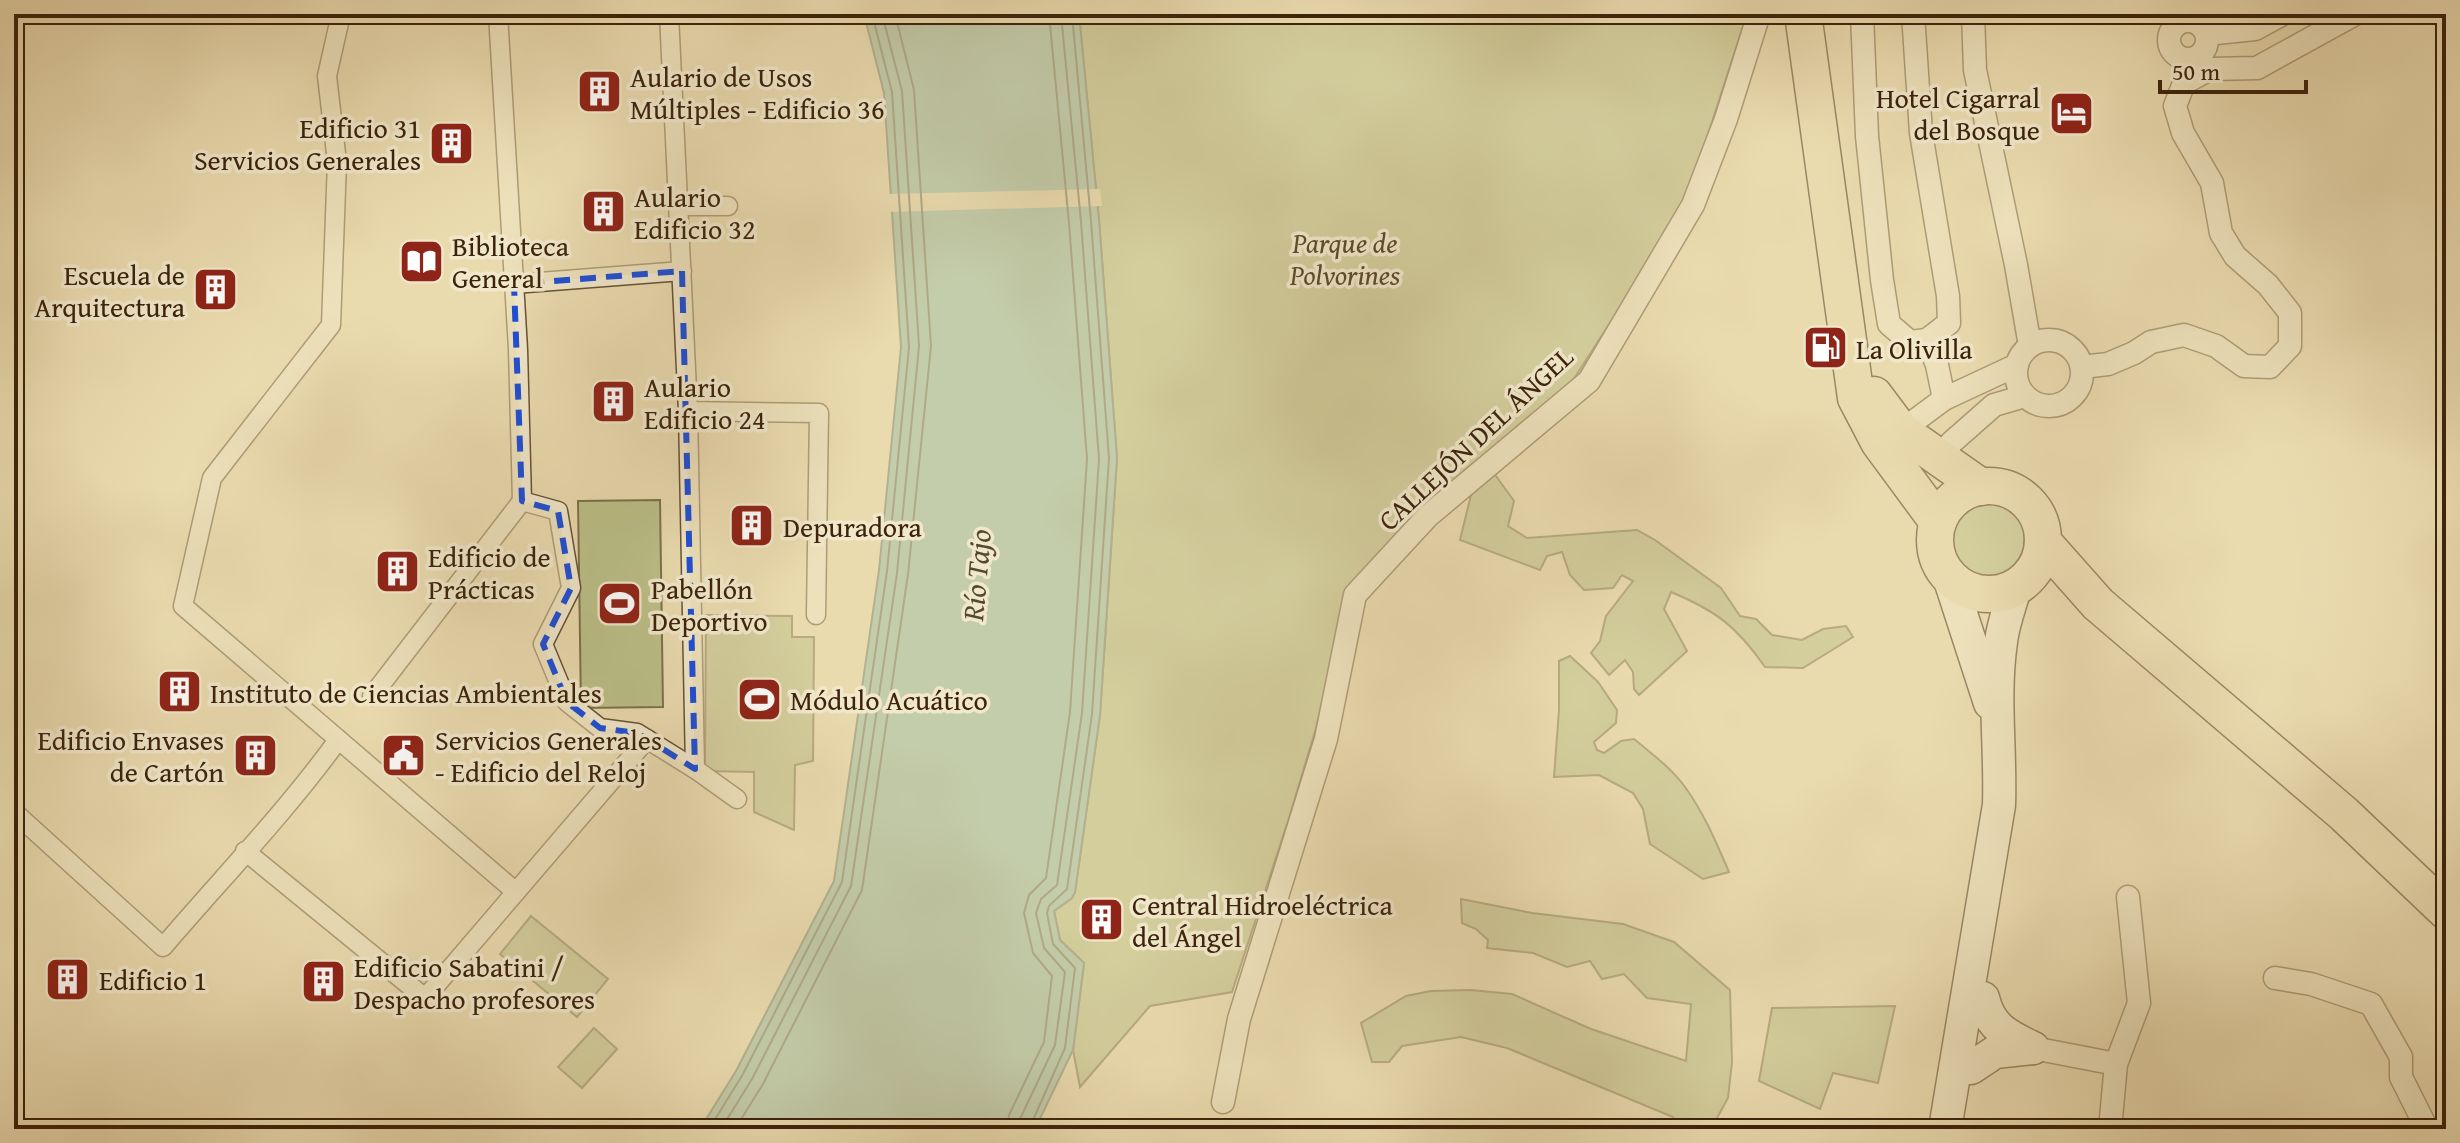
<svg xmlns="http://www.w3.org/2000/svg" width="2460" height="1143" font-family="'Gentium Book Plus',serif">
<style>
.green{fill:#bbbf88;stroke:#7c714a;stroke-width:2}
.water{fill:#98bca7;stroke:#737f69;stroke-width:2}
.pier{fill:#eadbaf}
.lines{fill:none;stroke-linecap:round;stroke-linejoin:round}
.shore{stroke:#6a7059;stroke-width:2}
.pedestrian-casing{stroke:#685134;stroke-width:21}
.minor-casing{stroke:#685134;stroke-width:25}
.secondary-casing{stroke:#3c230b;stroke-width:35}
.primary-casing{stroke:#3c230b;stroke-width:39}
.pedestrian{stroke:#f1e8cb;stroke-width:18}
.minor{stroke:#f1e8cb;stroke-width:22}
.secondary{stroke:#f1e8cb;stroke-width:32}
.primary{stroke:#eadbaf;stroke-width:36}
.marked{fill:none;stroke:#1d4ed8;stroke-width:6;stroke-dasharray:16 10;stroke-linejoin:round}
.labels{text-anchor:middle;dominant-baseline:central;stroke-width:7;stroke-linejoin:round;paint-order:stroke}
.poi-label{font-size:28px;fill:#3c230b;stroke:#f1e8cb;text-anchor:start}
.park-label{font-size:28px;font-style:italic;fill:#5c4a2a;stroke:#f1e8cb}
.street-label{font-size:28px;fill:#3c230b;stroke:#f1e8cb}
.water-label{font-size:30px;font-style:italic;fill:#534932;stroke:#f1e8cb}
</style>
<rect width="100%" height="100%" fill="#eadbaf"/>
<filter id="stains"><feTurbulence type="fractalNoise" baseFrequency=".0025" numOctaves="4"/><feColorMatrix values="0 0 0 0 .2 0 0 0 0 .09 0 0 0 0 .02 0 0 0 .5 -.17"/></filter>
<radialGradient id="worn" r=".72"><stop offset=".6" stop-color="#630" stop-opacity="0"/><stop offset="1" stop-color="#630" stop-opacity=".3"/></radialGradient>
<g class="green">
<path d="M1079 14H1747L1684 208 1568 388 1347 594 1316 728 1289 818 1232 992 1150 1006 1080 1087 1073 1050 1084 963 1060 940 1054 911 1072 898 1075 892 1100 715 1117 458 1099 220Z"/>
<path d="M1493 472 1514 501 1508 526 1527 538 1637 530 1655 540 1721 588 1740 616 1756 619 1772 635 1802 640 1823 629 1846 626 1853 637 1803 668 1765 667C1737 627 1717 611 1671 592L1664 609 1687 651 1639 695 1634 689 1633 672 1625 660 1609 675 1591 653 1600 641 1606 616 1633 581 1622 575 1613 588 1584 590 1570 575 1562 552 1547 556 1540 570 1460 540 1471 495Z"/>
<circle cx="1987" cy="538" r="38"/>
<path d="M660 500 663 707 581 708 578 501Z"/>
<path d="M706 615 792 616V637H814L813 761 795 765 794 830 754 812V772L705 771Z"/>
<path d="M1570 656 1598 682 1617 710 1616 723 1594 742 1597 750 1604 753 1621 741 1634 739C1651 753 1672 769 1685 787 1704 813 1716 842 1729 872L1703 879 1650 844 1643 809 1633 793 1599 775 1554 777 1559 710V661Z"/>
<path d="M1461 899 1532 913 1623 924 1674 942 1730 990 1732 1062 1728 1098 1711 1129H1705L1696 1124 1686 1129H1679L1673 1117 1507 1048 1461 1037 1402 1046 1389 1062H1372L1361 1023 1406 996 1431 991 1471 990 1512 994 1591 1029 1686 1061 1691 1004 1647 998 1624 974 1602 979 1590 961 1567 967 1533 953 1487 948 1488 940 1476 929 1462 923Z"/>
<path d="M531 916 608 979 577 1017 500 954Z"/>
<path d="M1895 1006 1878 1083 1833 1073 1820 1109 1759 1081 1772 1008Z"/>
<path d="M594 1028 617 1049 582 1088 558 1067Z"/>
</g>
<path class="water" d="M864 14H1079L1099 220 1117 458 1100 715 1075 892 1072 898 1054 911 1060 940 1084 963 1073 1050 1035 1129H700L736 1071 834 881 879 570 901 347 884 93Z"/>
<path class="pier" d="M1100 189 1102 206 888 212 887 194Z"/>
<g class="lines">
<g class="shore">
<path d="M709 1129 743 1074 842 882 887 571 909 347 892 92 872 14"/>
<path d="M721 1129 752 1079 851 886 897 573 919 346 902 91 882 14"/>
<path d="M735 1129 763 1084 862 890 908 574 931 346 914 90 895 14"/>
<path d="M1007 1129 1009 1115 1044 1042 1052 976 1033 953 1024 913 1029 895 1046 878 1070 712 1087 459 1069 223 1049 14"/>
<path d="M1019 1129 1020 1119 1055 1045 1065 972 1044 948 1036 913 1041 899 1057 885 1082 713 1099 459 1081 222 1061 14"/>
<path d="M1029 1129 1065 1048 1075 968 1053 944 1047 913 1049 906 1067 889 1092 714 1109 458 1091 221 1072 14"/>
</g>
<defs>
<g id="pedestrian">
<path d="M341 14 327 76 337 162 331 325 212 478 183 606 516 892"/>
<path d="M498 14 518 349 522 501 558 511 571 588 543 644 567 702 600 728 637 733 695 769 737 799"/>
<path d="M669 14 688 411 819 413 816 615"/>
<path d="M680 206H728"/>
<path d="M514 284 682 271"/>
<path d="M688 411 695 769"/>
<path d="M372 696 522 501"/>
<path d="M14 812 163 947C222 878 285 813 338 740"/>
<path d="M245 851 425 998 647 739"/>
</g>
<g id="minor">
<path d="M1862 14 1867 136 1882 280 1889 324 1910 342 1927 340 1937 365 1944 399"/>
<path d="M1913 14 1921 133 1948 296 1949 323 1927 340"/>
<path d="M1973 14 1975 70 2016 265 2030 346"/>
<circle cx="2188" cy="40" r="19"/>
<path d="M2207 34 2255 29 2283 14"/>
<circle cx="2049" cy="373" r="33"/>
<path d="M2082 367 2108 364 2134 353 2151 342 2184 335 2216 346 2244 366 2270 367 2290 346V313L2268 285 2235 256 2221 233 2212 183 2183 133 2175 106 2184 83 2210 69 2257 68 2355 14"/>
<path d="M1901 431 1944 399 2017 365"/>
<path d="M1939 457 1952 442 1994 405 2025 396"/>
<path d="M2275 978 2311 984 2371 1004 2401 1057V1077L2427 1129"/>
<path d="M2033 1048 2116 1064"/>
<path d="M1223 1102 1239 1019 1326 739 1355 595 1428 516 1589 381 1693 205 1726 119 1759 14"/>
<path d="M2110 1129 2116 1064 2139 1003 2128 897"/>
</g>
<g id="secondary">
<path d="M1949 577 1990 703"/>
<path d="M1983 998C1990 1028 2007 1035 2033 1048"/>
<path d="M1971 1068 1995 1052 2033 1048"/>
<path d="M1945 1129 1999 805C2001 751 1993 696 2001 642 2003 624 2010 606 2015 588"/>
</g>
<g id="primary">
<path d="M1803 14 1856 398 1879 442 1938 522"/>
<path d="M1874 395 1901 431 1981 487"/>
<circle cx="1989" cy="540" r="54"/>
<path d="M2043 542 2098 604 2344 814 2446 911"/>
</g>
</defs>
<use href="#pedestrian" class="pedestrian-casing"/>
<use href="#minor" class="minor-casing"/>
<use href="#secondary" class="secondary-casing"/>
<use href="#primary" class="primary-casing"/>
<use href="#pedestrian" class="pedestrian"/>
<use href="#minor" class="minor"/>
<use href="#secondary" class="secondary"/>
<use href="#primary" class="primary"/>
</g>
<path d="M0 0H2460V1143H0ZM682 271 695 769 637 733 600 728 567 702 543 644 571 588 558 511 522 501 514 284Z" fill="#eadbaf" fill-opacity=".55" fill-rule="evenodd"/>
<path class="marked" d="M682 271 695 769 637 733 600 728 567 702 543 644 571 588 558 511 522 501 514 284Z"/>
<defs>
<symbol id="building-square" viewBox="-11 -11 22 22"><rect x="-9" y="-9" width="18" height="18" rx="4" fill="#8f2418" stroke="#f1e8cb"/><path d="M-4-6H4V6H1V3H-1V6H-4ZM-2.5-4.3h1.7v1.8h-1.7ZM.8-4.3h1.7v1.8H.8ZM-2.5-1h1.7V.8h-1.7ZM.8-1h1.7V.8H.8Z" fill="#fff"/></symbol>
<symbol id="hotel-square" viewBox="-11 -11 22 22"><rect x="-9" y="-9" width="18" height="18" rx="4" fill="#8f2418" stroke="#f1e8cb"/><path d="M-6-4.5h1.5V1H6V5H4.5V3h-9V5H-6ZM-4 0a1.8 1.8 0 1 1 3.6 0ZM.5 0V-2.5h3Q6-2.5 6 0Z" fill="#fff"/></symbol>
<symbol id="library-square" viewBox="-11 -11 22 22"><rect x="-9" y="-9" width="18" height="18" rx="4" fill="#8f2418" stroke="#f1e8cb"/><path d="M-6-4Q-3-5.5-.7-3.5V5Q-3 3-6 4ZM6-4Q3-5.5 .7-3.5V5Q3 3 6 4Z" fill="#fff"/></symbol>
<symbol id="fuel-square" viewBox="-11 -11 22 22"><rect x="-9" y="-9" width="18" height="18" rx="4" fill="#8f2418" stroke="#f1e8cb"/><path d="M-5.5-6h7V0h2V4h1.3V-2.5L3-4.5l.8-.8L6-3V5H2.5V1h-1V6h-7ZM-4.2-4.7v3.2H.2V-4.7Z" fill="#fff"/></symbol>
<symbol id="stadium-square" viewBox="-11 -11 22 22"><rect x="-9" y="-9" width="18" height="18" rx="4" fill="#8f2418" stroke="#f1e8cb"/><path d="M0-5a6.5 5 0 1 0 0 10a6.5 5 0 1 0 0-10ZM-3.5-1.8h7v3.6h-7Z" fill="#fff"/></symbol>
<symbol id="civic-square" viewBox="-11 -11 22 22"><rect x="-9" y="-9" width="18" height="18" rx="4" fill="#8f2418" stroke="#f1e8cb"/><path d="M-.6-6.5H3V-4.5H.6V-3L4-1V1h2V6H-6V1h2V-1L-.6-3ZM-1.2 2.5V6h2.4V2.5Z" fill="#fff"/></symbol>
</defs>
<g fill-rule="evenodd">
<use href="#building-square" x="574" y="66" width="51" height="51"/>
<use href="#hotel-square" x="2046" y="88" width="51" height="51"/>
<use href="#building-square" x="426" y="118" width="51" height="51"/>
<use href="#building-square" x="578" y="186" width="51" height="51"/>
<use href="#library-square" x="396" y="236" width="51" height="51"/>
<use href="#building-square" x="190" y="264" width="51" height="51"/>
<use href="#fuel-square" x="1800" y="322" width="51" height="51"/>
<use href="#building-square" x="588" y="376" width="51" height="51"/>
<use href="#building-square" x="726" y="500" width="51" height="51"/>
<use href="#building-square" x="372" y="546" width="51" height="51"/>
<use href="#stadium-square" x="594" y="578" width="51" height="51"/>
<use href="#building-square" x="154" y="666" width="51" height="51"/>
<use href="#stadium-square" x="734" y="674" width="51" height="51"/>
<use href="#building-square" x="230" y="730" width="51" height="51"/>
<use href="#civic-square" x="378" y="730" width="51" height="51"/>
<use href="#building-square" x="1076" y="894" width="51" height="51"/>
<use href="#building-square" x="42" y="954" width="51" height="51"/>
<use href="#building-square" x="298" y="956" width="51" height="51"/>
</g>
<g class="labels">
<g class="poi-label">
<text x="630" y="76">Aulario de Usos<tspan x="630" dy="32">Múltiples - Edificio 36</tspan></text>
<text x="2040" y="97" text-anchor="end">Hotel Cigarral<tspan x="2040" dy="32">del Bosque</tspan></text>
<text x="421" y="127" text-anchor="end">Edificio 31<tspan x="421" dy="32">Servicios Generales</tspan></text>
<text x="634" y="196">Aulario<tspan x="634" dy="32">Edificio 32</tspan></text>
<text x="452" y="245">Biblioteca<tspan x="452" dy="32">General</tspan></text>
<text x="185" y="274" text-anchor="end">Escuela de<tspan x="185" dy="32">Arquitectura</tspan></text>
<text x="1856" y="348">La Olivilla</text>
<text x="644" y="386">Aulario<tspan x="644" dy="32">Edificio 24</tspan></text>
<text x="783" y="526">Depuradora</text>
<text x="428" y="556">Edificio de<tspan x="428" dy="32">Prácticas</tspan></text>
<text x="651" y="588">Pabellón<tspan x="651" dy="32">Deportivo</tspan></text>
<text x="210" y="692">Instituto de Ciencias Ambientales</text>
<text x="790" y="699">Módulo Acuático</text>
<text x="224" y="739" text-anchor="end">Edificio Envases<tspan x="224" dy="32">de Cartón</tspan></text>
<text x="435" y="739">Servicios Generales<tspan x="435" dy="32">- Edificio del Reloj</tspan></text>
<text x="1132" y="904">Central Hidroeléctrica<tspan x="1132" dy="32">del Ángel</tspan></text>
<text x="354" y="966">Edificio Sabatini /<tspan x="354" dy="32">Despacho profesores</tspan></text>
<text x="99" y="979">Edificio 1</text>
</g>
<g class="park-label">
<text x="1345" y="242">Parque de<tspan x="1345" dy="32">Polvorines</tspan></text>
</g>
<g class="street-label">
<text transform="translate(1475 438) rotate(-43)">CALLEJÓN DEL ÁNGEL</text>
</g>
<g class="water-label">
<text transform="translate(976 575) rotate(-85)">Río Tajo</text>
</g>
</g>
<rect width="2460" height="1143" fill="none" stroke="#eadbaf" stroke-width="48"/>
<rect x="16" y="16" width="2428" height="1111" fill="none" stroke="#3c230b" stroke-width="4"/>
<rect x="24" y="24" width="2412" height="1095" fill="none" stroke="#3c230b" stroke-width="2"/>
<path d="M2160 80v12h146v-12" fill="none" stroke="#3c230b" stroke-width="4"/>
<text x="2172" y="80" font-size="24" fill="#3c230b" stroke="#f1e8cb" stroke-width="6" paint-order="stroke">50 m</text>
<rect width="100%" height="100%" filter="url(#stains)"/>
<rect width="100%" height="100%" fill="url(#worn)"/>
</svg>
